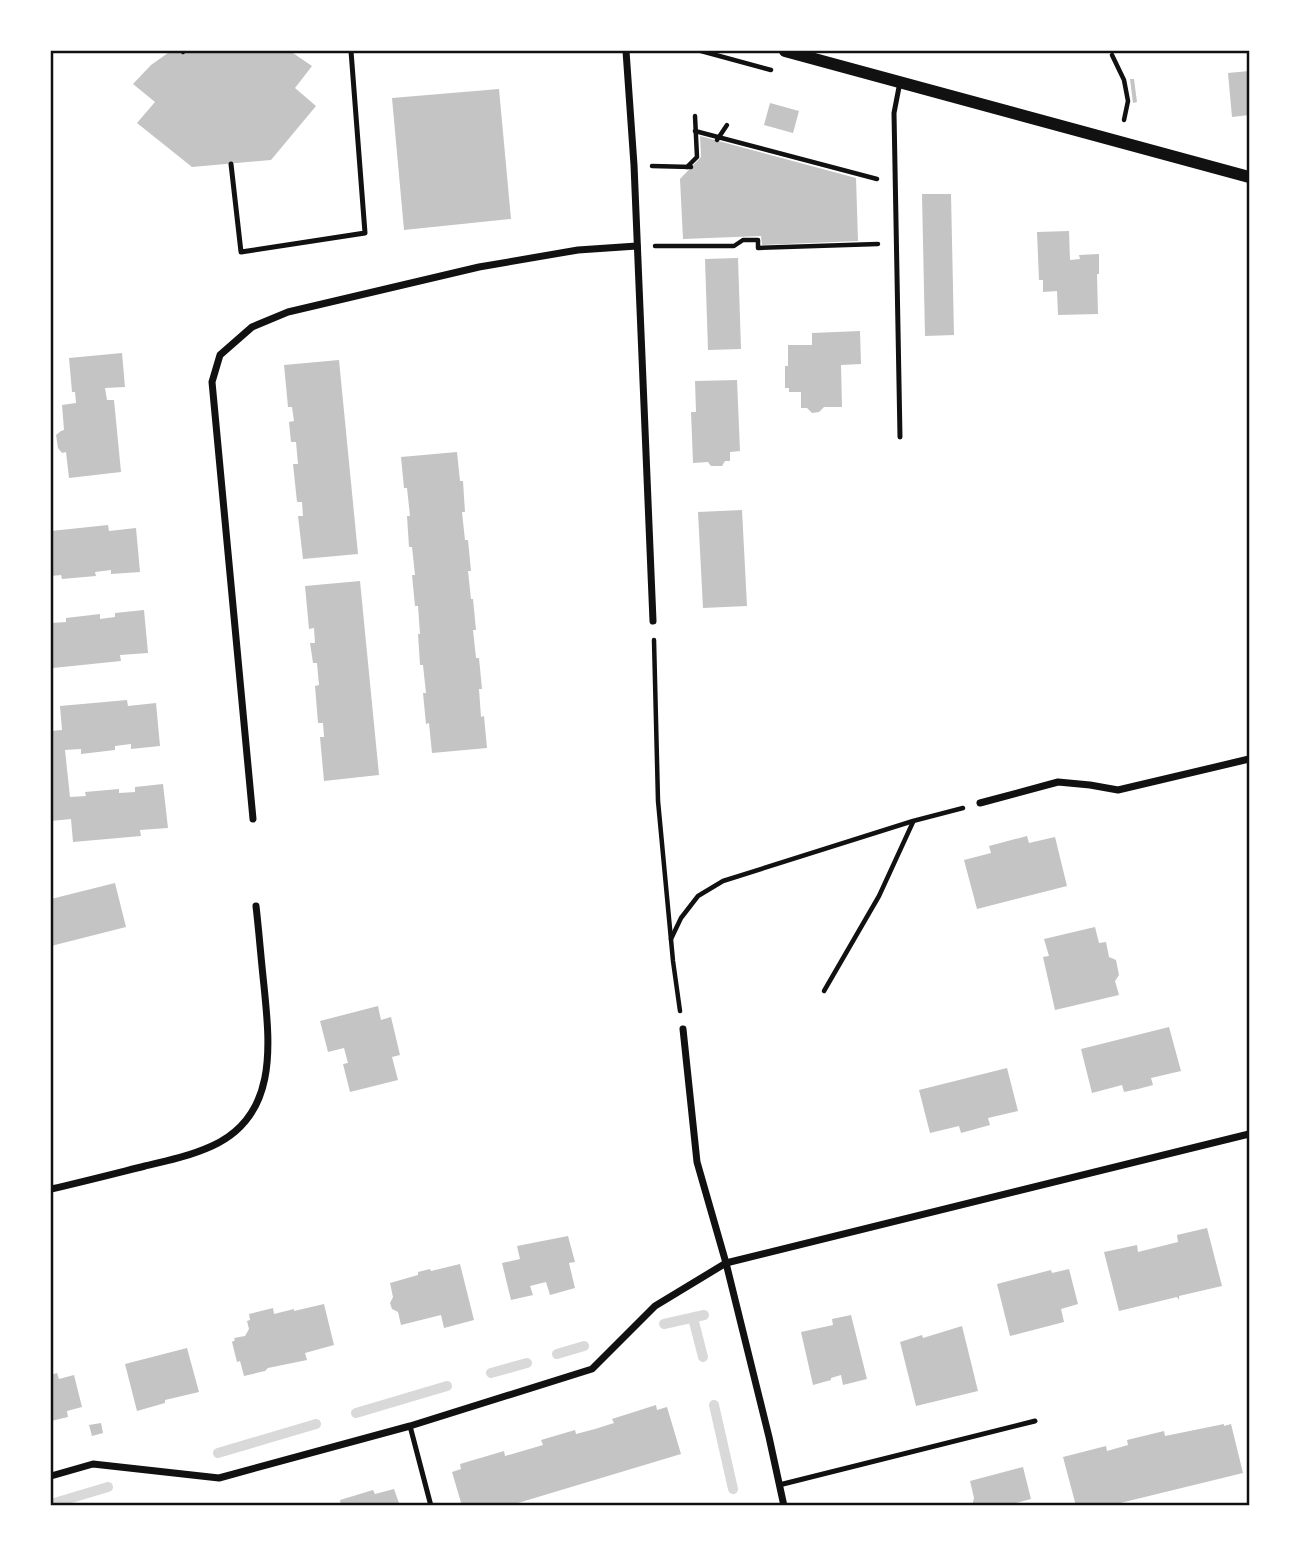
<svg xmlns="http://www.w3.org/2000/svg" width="1300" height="1557" font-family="Barlow,sans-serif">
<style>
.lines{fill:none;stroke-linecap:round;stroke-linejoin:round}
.stream{stroke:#d9d9d9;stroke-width:10}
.building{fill:#c4c4c4}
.path{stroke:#111;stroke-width:4.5}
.service{stroke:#111;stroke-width:5}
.minor{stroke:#111;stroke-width:7}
.tertiary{stroke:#111;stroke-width:12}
.neatline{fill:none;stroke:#111;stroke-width:2.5}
</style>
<rect width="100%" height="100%" fill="#fff"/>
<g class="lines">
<g class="stream">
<path d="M693 1318 703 1357"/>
<path d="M664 1324 704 1315"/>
<path d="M557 1354 584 1346"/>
<path d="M491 1373 527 1363"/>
<path d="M714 1405 733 1489"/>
<path d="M356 1413 447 1386"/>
<path d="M218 1453 316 1424"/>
<path d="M51 1504 108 1487"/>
</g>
</g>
<g class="building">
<path d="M191 51H290L312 66 295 88 316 106 271 160 192 167 137 123 155 102 133 84 151 65 168 53Z"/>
<path d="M1249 71V115L1232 117 1228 73Z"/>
<path d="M1130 79H1134L1137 102 1133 103Z"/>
<path d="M499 89 511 219 404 230 392 98Z"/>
<path d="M770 103 799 111 793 133 764 125Z"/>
<path d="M700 136 856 178 858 241 762 245 761 236 683 239 680 179 701 157Z"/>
<path d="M922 194H951L954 335 925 336Z"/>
<path d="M1069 231 1070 260 1080 259 1079 255 1099 254V274H1097L1098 314 1058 315 1057 291 1043 292V280H1039L1037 232Z"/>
<path d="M738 258 741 349 708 350 705 259Z"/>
<path d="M860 331 861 364 841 365 842 407H824L819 412 812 413 807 408H801V392H789V388H785V366H788V345H812V333Z"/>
<path d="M122 353 125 387 105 388 107 400H114L121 472 69 478 66 452 62 453 58 448 56 435 61 431 64 430 62 405 76 403 75 392H72L69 358Z"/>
<path d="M339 360 358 554 303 559 298 516H303L302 502H297L293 464H298L296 442H291L289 422 294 421 292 407H288L284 365Z"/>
<path d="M737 380 740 451 730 452V461H725L722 466H711L708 462 693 463 691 412H696L695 381Z"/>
<path d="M457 452 460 481H463L465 512H462L465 540H468L471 571H468L471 599H473L476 630H473L476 658H479L482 689H479L481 717 484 716 487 748 432 753 429 723 426 724 423 693H426L423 665H420L418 634H420L418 606H415L412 575H415L412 547H409L407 516H410L407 488H404L401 457Z"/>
<path d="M742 510 747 606 703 608 698 512Z"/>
<path d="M108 525 109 531 136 528 140 572 111 574V570L95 572 96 576 62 579 61 575 51 576V531Z"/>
<path d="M360 581 379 775 324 781 320 737H324L323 723H318L315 686 319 685 317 663H313L310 643H315L314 628 309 629 305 586Z"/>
<path d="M144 610 148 653 120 655 121 661 53 668 51 623 66 622V618L100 614V619L115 617V613Z"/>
<path d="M127 700 128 706 156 703 160 746 131 749V744L115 746V750L81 754V749L65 750 70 797 86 796 85 792 119 789V793L135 792V787L163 784 168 828 140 830 141 836 73 842 71 819 51 821V731L62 730 60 706Z"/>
<path d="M1027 836 1029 843 1055 837 1067 886 977 909 964 860 991 853 989 846Z"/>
<path d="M115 883 126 927 51 946V899Z"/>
<path d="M1095 927 1099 943 1106 942 1109 957 1116 960 1119 975 1115 981 1119 995 1055 1010 1043 957 1049 956 1044 939Z"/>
<path d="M378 1006 381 1020 391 1017 400 1055 392 1057 398 1080 350 1092 343 1064 348 1063 344 1048 328 1052 320 1021Z"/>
<path d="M1169 1027 1181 1071 1151 1078 1153 1085 1138 1089 1124 1092 1122 1085 1092 1093 1081 1049Z"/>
<path d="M1007 1068 1018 1111 988 1118 990 1125 961 1133 959 1126 930 1133 919 1090Z"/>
<path d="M1207 1228 1222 1286 1179 1296V1300L1177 1297 1119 1311 1104 1252 1137 1245 1138 1252 1178 1242 1177 1235Z"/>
<path d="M568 1236 575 1262 569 1263 575 1288 550 1295 546 1282 530 1286 533 1295 511 1300 502 1263 520 1259 517 1246Z"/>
<path d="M460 1264 474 1320 444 1328 441 1315 401 1325 398 1312 392 1309 390 1303 393 1297 390 1283 418 1275V1272L430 1269 431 1271Z"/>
<path d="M1069 1269 1078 1304 1061 1309 1064 1322 1010 1336 997 1284 1051 1270 1052 1273Z"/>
<path d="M324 1304 334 1345 305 1353 307 1360 268 1368 265 1371 244 1376 240 1361 237 1362 232 1342 235 1340 234 1338 245 1336 249 1329 247 1321 250 1320 249 1314 273 1308 274 1314 294 1309V1311Z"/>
<path d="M851 1315 867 1379 843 1385 841 1375 831 1378V1380L813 1385 801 1332 833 1325 832 1319Z"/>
<path d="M962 1326 978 1391 916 1406 900 1342 922 1335 923 1338Z"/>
<path d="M187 1348 199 1392 165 1400V1403L137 1411 125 1364Z"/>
<path d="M57 1373 59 1379 74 1375 82 1407 67 1411 68 1417 51 1421V1375Z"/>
<path d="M656 1405 657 1410 667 1407 681 1454 508 1506H462L452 1472 461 1469 460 1464 504 1451 505 1456 543 1445 541 1440 575 1430 576 1434 595 1429 614 1423 612 1419Z"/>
<path d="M101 1423 103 1433 92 1436 89 1425Z"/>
<path d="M1224 1424V1426L1231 1424 1243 1473 1108 1506H1076L1063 1457 1106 1446 1107 1451 1128 1445 1127 1440 1164 1431 1165 1436Z"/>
<path d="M1023 1467 1031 1499 1016 1503V1506H972L974 1498 970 1481Z"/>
<path d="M394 1489 400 1506H341L340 1500 373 1490 375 1494Z"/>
</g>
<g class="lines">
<g class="path">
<path d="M701 51 771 70"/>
<path d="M183 52 184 51"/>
<path d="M1112 55 1124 80 1128 101 1124 120"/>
<path d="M695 131 877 179"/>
<path d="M717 140 727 125"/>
<path d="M652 166 691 167"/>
<path d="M687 167 697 157 695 116"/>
<path d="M655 246H734L743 240H758V248L878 244"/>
<path d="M654 640 658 801 673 961 680 1011"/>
<path d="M671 939 681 918 698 896 723 881 913 821 963 808"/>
<path d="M824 991 879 896 913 822"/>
</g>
<g class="service">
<path d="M900 82 894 113 900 437"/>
<path d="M231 164 241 252 365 233 351 51"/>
<path d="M410 1426 431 1506"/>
<path d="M779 1485 1035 1421"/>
</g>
<g class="minor">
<path d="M626 51 634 165 653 621"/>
<path d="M980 803 1058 782 1090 785 1118 790 1249 759"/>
<path d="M253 819 212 382 220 355 252 327 288 312 479 267 578 250 637 246"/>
<path d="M683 1029 697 1162 726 1263 769 1437 784 1506"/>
<path d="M51 1189C82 1182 113 1174 145 1166 167 1161 190 1156 212 1146 278 1116 270 1046 264 986 261 959 259 932 256 906"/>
<path d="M51 1476 93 1464 219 1478 410 1426 592 1369 655 1306 726 1263 1249 1134"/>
</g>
<path class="tertiary" d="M785 51 1249 177"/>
</g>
<rect width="1300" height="1557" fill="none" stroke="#ffffff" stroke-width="105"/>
<rect x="52" y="52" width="1196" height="1452" class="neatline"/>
</svg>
